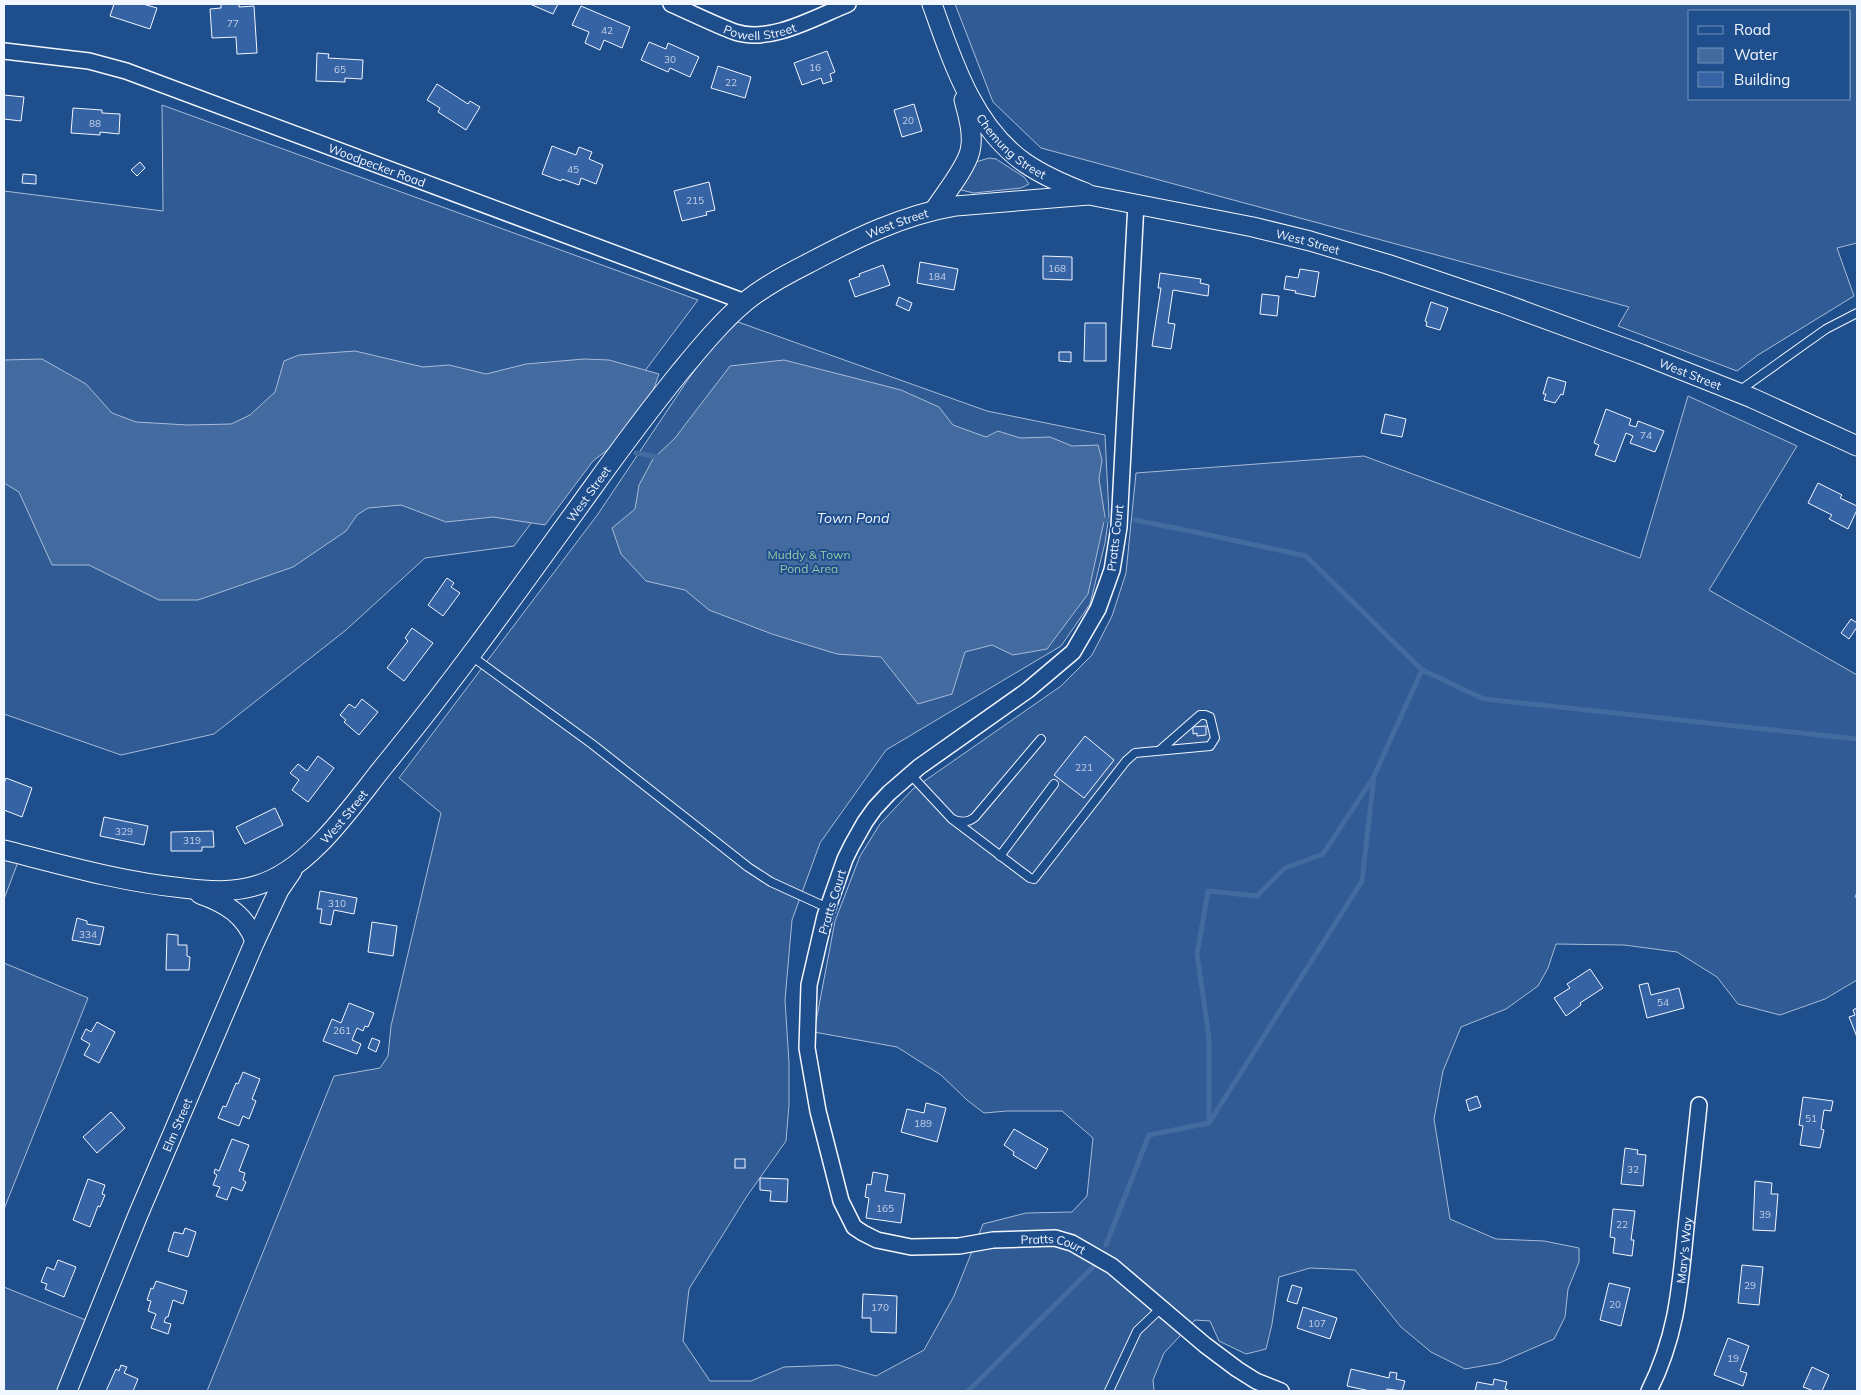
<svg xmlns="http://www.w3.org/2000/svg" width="1861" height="1395" font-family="Mulish,sans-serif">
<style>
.built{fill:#305b95;stroke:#a8bbd7;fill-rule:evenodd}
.water{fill:#446ba0;stroke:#a8bbd7}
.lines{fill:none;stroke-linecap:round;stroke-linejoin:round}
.stream{stroke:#446ba0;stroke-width:5}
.building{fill:#3563a3;stroke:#f2f6ff}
.service-casing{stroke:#f2f6ff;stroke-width:10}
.minor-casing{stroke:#f2f6ff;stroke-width:18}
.tertiary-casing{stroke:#f2f6ff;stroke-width:21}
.service{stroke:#1f4e8c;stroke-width:8}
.minor{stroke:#1f4e8c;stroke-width:15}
.tertiary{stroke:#1f4e8c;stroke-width:19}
.labels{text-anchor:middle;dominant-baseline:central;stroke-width:4;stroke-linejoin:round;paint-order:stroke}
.number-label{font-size:10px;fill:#c3d1e8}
.street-label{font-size:12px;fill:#f2f6ff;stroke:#1f4e8c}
.park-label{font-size:12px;fill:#97c8a6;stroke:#1f4e8c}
.water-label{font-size:14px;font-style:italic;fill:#f2f6ff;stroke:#1f4e8c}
</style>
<rect width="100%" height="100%" fill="#1f4e8c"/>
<g class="built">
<path d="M955 4H1857V243L1837 248 1854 296 1758 355 1737 371 1618 326 1629 307 1041 148 993 102ZM1690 11H1850V99H1690Z"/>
<path d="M162 105 698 300 514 546 425 558 346 630 214 734 121 755 4 714V191L163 211Z"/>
<path d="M989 158 996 159 1024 177 1029 184 1021 188 974 193 961 190 960 188 976 162Z"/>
<path d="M738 322 987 411 1105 435 1109 515 1105 543 1090 604 1061 646 886 750 820 843 792 920 785 1000 789 1063V1105L786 1141 747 1196 689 1289 683 1341 710 1381H751L784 1367 838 1365 876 1376 924 1350 954 1296 983 1224 1026 1213 1072 1212 1087 1196 1093 1138 1062 1111H1007L984 1113 967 1100 941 1075 897 1047 814 1032 835 921 860 856 880 824 913 789 1061 686 1092 655 1112 616 1126 573 1136 473 1364 456 1640 558 1688 396 1797 446 1709 590 1857 675V892L1855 897 1857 898V980L1825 999 1780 1015 1738 1004 1717 977 1677 952 1624 945 1556 944 1548 968 1538 986 1506 1009 1461 1027 1443 1071 1434 1119 1450 1219 1496 1239 1544 1241 1579 1248V1262L1568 1289 1565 1317 1554 1339 1499 1363 1465 1369 1431 1352 1401 1327 1355 1270 1310 1268 1279 1277 1272 1324 1266 1349 1246 1354 1219 1341 1210 1321 1195 1320 1164 1353 1153 1380 1154 1391H207L334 1076 380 1068 388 1056 391 1026 441 813 399 778 598 514 689 378 721 335Z"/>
<path d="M4 858 18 862 4 899Z"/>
<path d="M4 963 88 998 4 1209Z"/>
<path d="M4 1287 88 1321 58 1391H4Z"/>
</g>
<g class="water">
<path d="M355 351 423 367 449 365 486 374 526 364 584 359 609 360 659 374 653 391 619 441 593 461 545 525 493 517 446 522 401 505 368 508 357 515 346 531 293 567 198 600H159L89 565H52L19 492 4 483V360L42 359 86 384 112 413 136 422 188 425 231 424 250 415 275 392 284 361 299 355Z"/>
<path d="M784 360 901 390 939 407 953 425 986 437 998 431 1020 438 1050 437 1072 446 1098 445 1102 460 1099 479 1105 517 1088 594 1047 649 1013 655 992 645 965 652 952 694 918 704 881 657 837 654 772 634 709 610 685 590 646 581 621 554 612 528 635 509 639 485 653 459 675 438 730 366Z"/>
</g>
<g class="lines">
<g class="stream">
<path d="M636 453 663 458"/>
<path d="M1098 520H1110"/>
<path d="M1135 520 1195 532 1306 556 1422 670 1484 699 1857 739"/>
<path d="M1209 1123V1037L1197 954 1208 891 1257 896 1285 868 1323 854 1373 778"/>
<path d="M1106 1245 1149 1135 1209 1123 1362 881 1374 776 1422 670"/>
<path d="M968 1391 1094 1266"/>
</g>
</g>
<g class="building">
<path d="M114 4H143L157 8 150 29 110 16Z"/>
<path d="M221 4H239V7L254 6 257 53 237 54 236 37 212 38 210 9 221 8Z"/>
<path d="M530 4H558L553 14Z"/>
<path d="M581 6 630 27 622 48 604 40 600 50 585 43 589 32 572 25Z"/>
<path d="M649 42 666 49 668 43 699 57 690 77 670 68 668 72 641 60Z"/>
<path d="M827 51 835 72 830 74 832 81 823 84 821 78 802 85 794 63Z"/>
<path d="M317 53 329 54 328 58 363 60 362 79 345 78V82L316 81Z"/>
<path d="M718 66 751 77 745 98 711 88Z"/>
<path d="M437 84 468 104 470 101 480 107 466 130 438 112 440 108 427 100Z"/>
<path d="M4 95 24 97 21 121 4 119Z"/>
<path d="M914 104 922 131 902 137 894 110Z"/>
<path d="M73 108 102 110V113L120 114 119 134 100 132V135L71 133Z"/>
<path d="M552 146 576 155 579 147 592 152 589 159 603 165 596 184 581 178 579 185 562 179 561 181 542 174Z"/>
<path d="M140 162 145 168 137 176 131 170Z"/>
<path d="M23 174 36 175V184L22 183Z"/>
<path d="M709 182 715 210 706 212 707 215 682 221 674 191Z"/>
<path d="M1043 256 1072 257V280L1043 279Z"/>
<path d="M920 262 958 269 954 290 917 283Z"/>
<path d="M883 265 890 285 855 297 849 280 860 276 859 274Z"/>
<path d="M1300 269 1319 272 1315 297 1295 293 1296 291 1284 289 1286 276 1298 278Z"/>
<path d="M1160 273 1201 279 1200 283 1209 285 1208 296 1173 290 1168 323 1175 324 1171 349 1152 346 1161 288H1158Z"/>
<path d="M1262 294 1279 296 1277 316 1260 314Z"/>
<path d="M899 297 912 303 909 311 896 305Z"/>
<path d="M1431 302 1448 308 1440 330 1426 326 1427 322 1425 321Z"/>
<path d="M1085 323H1106V361H1084Z"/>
<path d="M1059 352H1071V362L1059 361Z"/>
<path d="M1548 377 1566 382 1563 395 1561 394 1555 403 1544 400 1546 394H1543Z"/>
<path d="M1606 409 1631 419 1629 425 1636 427 1638 421 1664 431 1655 452 1630 443 1633 436 1626 433 1615 462 1595 455 1599 445 1594 443Z"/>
<path d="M1385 414 1406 419 1402 437 1381 433Z"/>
<path d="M1818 483 1842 495 1840 498 1857 506V510L1848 529 1829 519 1832 515 1808 503Z"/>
<path d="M447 578 454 583 451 587 460 593 443 616 428 605Z"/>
<path d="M1851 619 1857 623V627L1849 639 1841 633Z"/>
<path d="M412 628 433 643 404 681 387 668 408 641 405 638Z"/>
<path d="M362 699 378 712 359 735 344 722 346 720 340 715 349 704 355 708Z"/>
<path d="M1206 726V735L1197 736V733L1193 734V727Z"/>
<path d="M1085 736 1114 760 1084 798 1054 775Z"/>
<path d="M318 756 334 768 308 802 292 790 299 780 290 773 298 764 307 771Z"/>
<path d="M6 778 32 788 22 817 4 810V783Z"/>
<path d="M275 808 283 825 245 844 236 827Z"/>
<path d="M104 817 148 826 144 845 100 836Z"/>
<path d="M213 831 214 847H202V851H171V832Z"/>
<path d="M320 891 357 898 354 914 334 910 331 925 320 923 322 909H317Z"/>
<path d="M77 918 87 921V924L104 927 100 945 72 940Z"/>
<path d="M372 922 397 926 393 956 368 952Z"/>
<path d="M167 934 178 935V945H187V956L190 957 189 970H166Z"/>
<path d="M1590 969 1603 988 1580 1003 1581 1005 1566 1016 1554 998 1570 988 1567 984Z"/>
<path d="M1648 983 1651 995 1679 988 1684 1008 1647 1018 1639 985Z"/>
<path d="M349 1003 374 1013 368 1027 365 1026 363 1031 357 1028 352 1040 361 1044 357 1054 323 1041 332 1019 341 1023Z"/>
<path d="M1857 1008V1037L1849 1017 1855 1015 1853 1010Z"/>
<path d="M97 1022 115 1032 99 1063 84 1055 90 1044 81 1039 86 1029 91 1032Z"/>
<path d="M372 1038 380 1041 376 1052 368 1048Z"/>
<path d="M243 1072 260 1079 252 1099 256 1101 249 1119 243 1116 239 1126 218 1118 223 1106 226 1107 236 1083 238 1084Z"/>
<path d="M1477 1096 1481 1107 1469 1111 1466 1100Z"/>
<path d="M1803 1097 1833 1101 1831 1111 1824 1110 1821 1129 1824 1130 1820 1148 1800 1145 1803 1126 1799 1125Z"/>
<path d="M926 1103 946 1108 937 1142 901 1132 907 1109 924 1113Z"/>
<path d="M111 1112 125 1128 97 1153 83 1137Z"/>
<path d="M1014 1129 1048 1149 1036 1169 1013 1155 1014 1152 1004 1145Z"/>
<path d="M232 1139 249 1145 239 1171 245 1173 243 1180 246 1182 242 1191 232 1187 227 1200 216 1196 220 1187 213 1185 217 1175 214 1173 215 1169 219 1171Z"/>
<path d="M1625 1148 1638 1150 1637 1154 1646 1155 1643 1186 1621 1184Z"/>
<rect x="735" y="1159" width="10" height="9"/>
<path d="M873 1172 888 1175 885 1191 905 1194 901 1223 866 1218 869 1198 865 1197 867 1184 871 1185Z"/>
<path d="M760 1178 788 1179 787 1202 770 1201 771 1191 760 1190Z"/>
<path d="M88 1179 105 1185 102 1194 105 1195 100 1207 98 1206 90 1227 73 1220Z"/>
<path d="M1755 1181 1772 1183 1771 1194H1778L1775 1231 1753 1230Z"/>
<path d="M1613 1209 1635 1211 1631 1240H1634L1632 1256 1613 1253 1615 1238 1610 1237Z"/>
<path d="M185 1228 196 1232 188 1257 168 1251 174 1232 183 1234Z"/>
<path d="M58 1260 76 1267 64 1297 45 1289 47 1284 41 1282 47 1267 54 1270Z"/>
<path d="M1742 1265 1763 1267 1759 1305 1738 1303Z"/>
<path d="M156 1281 187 1291 183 1304 173 1300 168 1317H166L164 1322 171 1324 168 1334 151 1328 156 1314 148 1311 151 1301 147 1300 151 1288 153 1289Z"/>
<path d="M1609 1283 1630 1288 1621 1326 1600 1320Z"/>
<path d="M1292 1285 1302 1288 1297 1304 1287 1301Z"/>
<path d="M863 1294 897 1296 896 1333 871 1332V1318H862Z"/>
<path d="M1303 1307 1337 1318 1330 1339 1297 1328Z"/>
<path d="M1728 1338 1749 1346 1740 1371 1747 1373 1743 1386 1714 1375Z"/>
<path d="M121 1365 127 1367 124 1373 138 1379 133 1391H106L116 1369 119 1371Z"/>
<path d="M1812 1367 1829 1375 1822 1391H1814L1803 1387Z"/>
<path d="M1351 1369 1389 1378 1390 1372 1397 1373 1396 1379 1405 1381 1402 1391 1387 1389 1386 1391H1370L1347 1386Z"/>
<path d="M1494 1379 1507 1382 1505 1389 1510 1391H1475L1477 1382 1493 1385Z"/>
</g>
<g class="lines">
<defs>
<g id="service">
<path d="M1739 391 1826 329 1857 313"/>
<path d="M470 655 592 744 748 867 771 882 828 908"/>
<path d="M910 774 952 819C961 823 968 823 975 817L1041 739"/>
<path d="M952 819 1030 878 1034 879 1126 761 1135 753 1210 746 1215 738 1210 717 1205 715H1200L1160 750"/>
<path d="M1000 856 1054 784"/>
<path d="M1109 1391 1137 1331 1161 1308"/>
</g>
<g id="minor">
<path id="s1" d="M671 4C692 13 713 24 735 32 770 44 816 17 848 4"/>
<path id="s2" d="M4 51 89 61 126 71 745 302"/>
<path id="s3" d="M1136 203 1119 527 1112 570 1098 609 1073 652 1028 690 919 767 889 793 875 808 865 822 852 845 845 859 825 916 809 985 807 1048 818 1111 841 1201 854 1227 863 1233 877 1240 911 1247 959 1246 993 1240 1055 1238 1072 1243 1112 1266 1205 1345 1237 1369 1256 1381 1281 1391"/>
<path id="s4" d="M1649 1391C1677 1335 1680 1288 1686 1227 1690 1187 1695 1146 1699 1105"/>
</g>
<g id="tertiary">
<path id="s5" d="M932 4C952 60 973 127 1025 163 1044 176 1065 185 1086 193"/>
<path d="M935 209C945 194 966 168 970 151 974 135 968 115 964 100"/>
<path id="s6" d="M4 850C63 865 122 882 183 888 208 891 233 893 258 885 310 869 351 807 384 766 458 676 525 581 593 487 621 448 650 409 680 372 700 348 721 322 745 302 764 286 787 274 809 263 856 238 903 215 956 206L1089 195 1253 227 1310 241 1387 264 1502 303 1641 354 1752 398 1857 446"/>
<path d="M200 894C226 903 245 915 255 941"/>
<path id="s7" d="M67 1391 138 1215 255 941 279 890 292 871"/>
</g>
</defs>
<use href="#service" class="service-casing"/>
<use href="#minor" class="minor-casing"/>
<use href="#tertiary" class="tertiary-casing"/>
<use href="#service" class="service"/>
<use href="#minor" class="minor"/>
<use href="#tertiary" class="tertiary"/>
</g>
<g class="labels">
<g class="number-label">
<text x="233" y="23">77</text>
<text x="607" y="30">42</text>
<text x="670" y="59">30</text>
<text x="815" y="67">16</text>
<text x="340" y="69">65</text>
<text x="731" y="82">22</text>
<text x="908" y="120">20</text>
<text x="95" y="123">88</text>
<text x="573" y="169">45</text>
<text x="695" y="200">215</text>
<text x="1057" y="268">168</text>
<text x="937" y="276">184</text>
<text x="1646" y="435">74</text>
<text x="1084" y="767">221</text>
<text x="124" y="831">329</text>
<text x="192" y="840">319</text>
<text x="337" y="903">310</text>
<text x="88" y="934">334</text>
<text x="1663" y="1002">54</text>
<text x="342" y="1030">261</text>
<text x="1811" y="1118">51</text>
<text x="923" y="1123">189</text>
<text x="1633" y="1169">32</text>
<text x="885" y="1208">165</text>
<text x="1765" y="1214">39</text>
<text x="1622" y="1224">22</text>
<text x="1750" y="1285">29</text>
<text x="1615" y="1304">20</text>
<text x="880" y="1307">170</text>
<text x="1317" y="1323">107</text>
<text x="1733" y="1358">19</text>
</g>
<g class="street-label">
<text stroke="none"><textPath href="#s1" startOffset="95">Powell Street</textPath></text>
<text stroke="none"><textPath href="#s5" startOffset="166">Chemung Street</textPath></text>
<text stroke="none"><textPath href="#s2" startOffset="392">Woodpecker Road</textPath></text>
<text stroke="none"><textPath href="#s6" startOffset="1195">West Street</textPath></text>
<text stroke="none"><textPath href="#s6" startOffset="1614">West Street</textPath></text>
<text stroke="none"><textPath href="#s6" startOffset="2019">West Street</textPath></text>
<text stroke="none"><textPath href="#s6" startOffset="775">West Street</textPath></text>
<text transform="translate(1115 538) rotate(-83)">Pratts Court</text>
<text stroke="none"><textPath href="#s6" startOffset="370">West Street</textPath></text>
<text transform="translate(832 902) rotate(-73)">Pratts Court</text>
<text stroke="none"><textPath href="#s7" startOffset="288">Elm Street</textPath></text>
<text stroke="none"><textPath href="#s3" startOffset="1356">Pratts Court</textPath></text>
<text stroke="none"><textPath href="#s4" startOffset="146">Mary's Way</textPath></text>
</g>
<g class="park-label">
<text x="809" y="554">Muddy &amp; Town<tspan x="809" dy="14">Pond Area</tspan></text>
</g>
<g class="water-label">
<text x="853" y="518">Town Pond</text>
</g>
</g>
<rect width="1861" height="1395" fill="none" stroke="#f2f6ff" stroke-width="10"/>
<rect x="1688" y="10" width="162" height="90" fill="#1f4e8c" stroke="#7391ba"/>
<rect x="1698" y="26" width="25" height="8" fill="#1f4e8c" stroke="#7391ba"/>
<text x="1734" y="35" font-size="15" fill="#f2f6ff">Road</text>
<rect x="1698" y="48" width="25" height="15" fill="#446ba0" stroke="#7391ba"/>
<text x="1734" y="60" font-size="15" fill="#f2f6ff">Water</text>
<rect x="1698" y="72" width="25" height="15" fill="#3563a3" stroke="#7391ba"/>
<text x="1734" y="85" font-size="15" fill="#f2f6ff">Building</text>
</svg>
